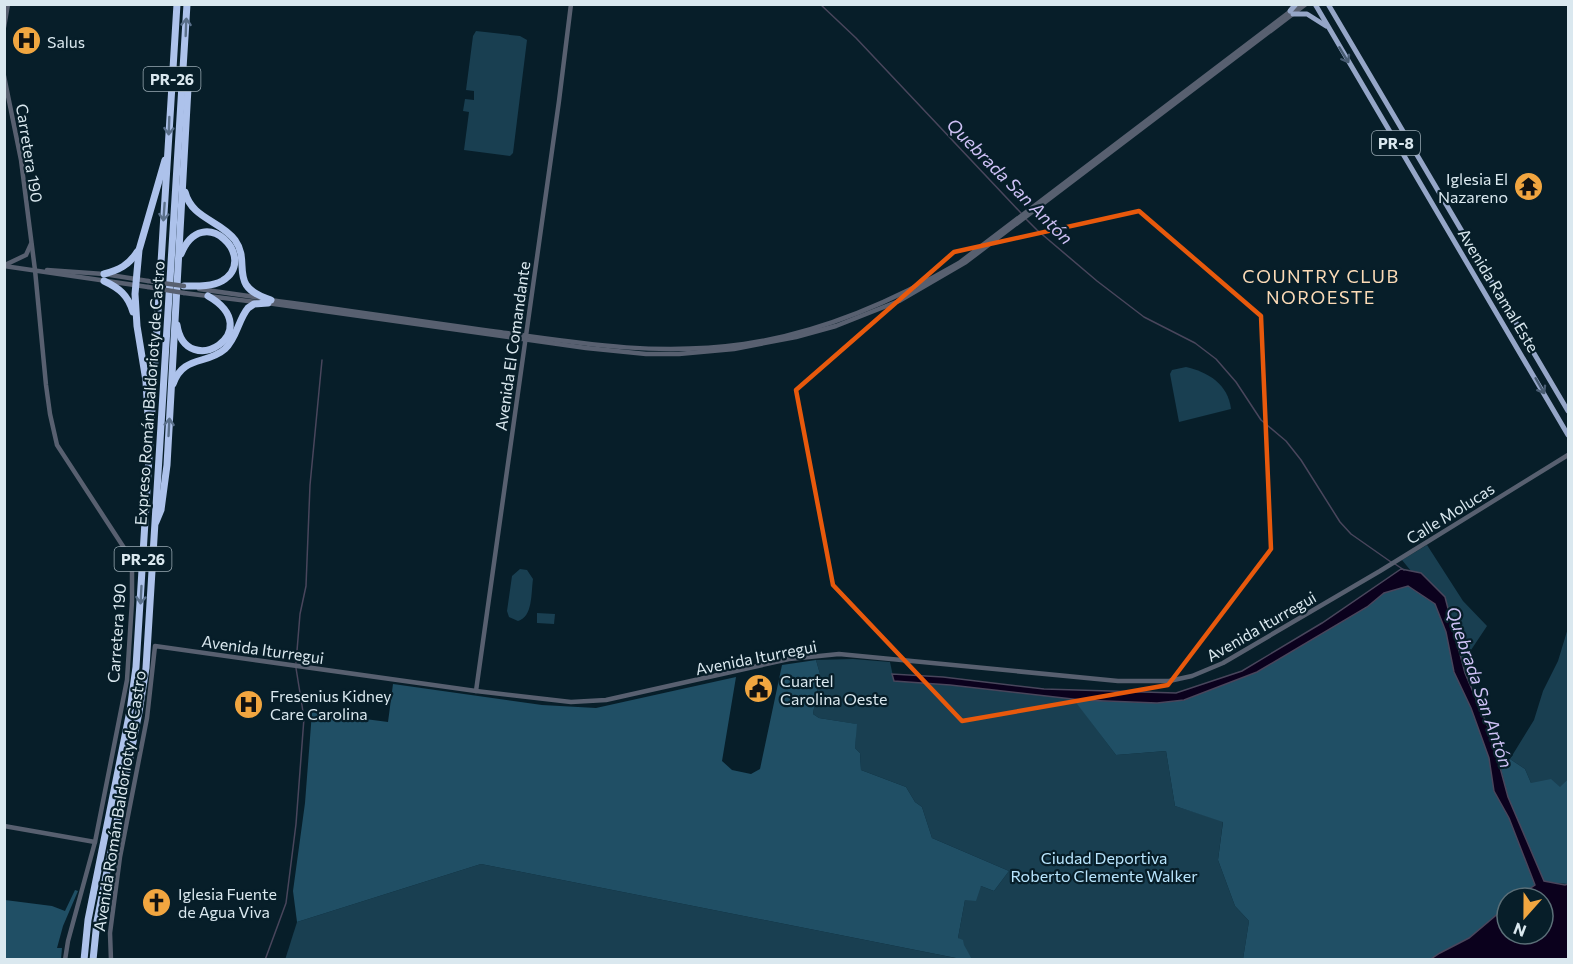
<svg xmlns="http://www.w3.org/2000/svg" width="1573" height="964" font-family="Commissioner,sans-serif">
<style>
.green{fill:#193f51}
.forest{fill:#204f65}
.water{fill:#0b011d;stroke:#49465c;stroke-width:1.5}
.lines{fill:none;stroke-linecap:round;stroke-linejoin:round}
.stream{stroke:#49465c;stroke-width:1.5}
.minor{stroke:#586070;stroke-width:4.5}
.major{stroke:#95a6c8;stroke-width:5}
.highway{stroke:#adc2eb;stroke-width:7}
.minor-bridge{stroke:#586070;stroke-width:4.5}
.oneway{stroke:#5a708a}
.oneway2{stroke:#475b71}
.marked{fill:none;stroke:#e8590c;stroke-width:4.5;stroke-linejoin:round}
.labels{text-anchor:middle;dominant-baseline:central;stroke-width:4.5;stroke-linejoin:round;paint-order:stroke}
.shield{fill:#071e29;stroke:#9babb4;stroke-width:1.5}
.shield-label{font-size:15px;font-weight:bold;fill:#dae8ef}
.poi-label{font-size:16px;fill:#dae8ef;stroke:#071e29;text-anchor:start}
.street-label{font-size:16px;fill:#dae8ef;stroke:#071e29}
.park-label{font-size:16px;fill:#b9e5fd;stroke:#071e29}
.water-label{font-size:18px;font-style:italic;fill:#cec1f5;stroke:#071e29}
.neighbourhood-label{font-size:18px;letter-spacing:1.5px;fill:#fcdbb7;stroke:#071e29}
</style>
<rect width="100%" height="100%" fill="#071e29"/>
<g class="green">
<path d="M476 31 520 36 527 40 513 153 510 156 464 150 469 112 463 111 465 99 474 100V91L466 90 473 36Z"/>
<path d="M1186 367C1208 372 1228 384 1231 409L1179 422 1170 374 1172 370Z"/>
<path d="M1427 545 1463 601 1487 626 1463 662 1445 597 1421 573 1411 571 1402 560Z"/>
<path d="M520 569 527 570 533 579C531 593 533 617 518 621L509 617 507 611 512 576Z"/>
<path d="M537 613 555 614 554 624 537 623Z"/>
<path d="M1568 628V779L1560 788 1531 783 1525 769 1510 759 1534 720 1543 691 1558 661Z"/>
<path d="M853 659 890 662 894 681 950 685 1074 699 1116 755 1166 751 1175 806 1223 821 1218 860 1235 906 1249 921 1243 959H972L958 938 965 900 981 886 994 891 1009 871 932 838 922 807 915 802 906 787 861 770 860 753 855 748 856 724 819 718 813 714 820 674 816 660Z"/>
<path d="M481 864 961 959 285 960 297 922Z"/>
</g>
<g class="forest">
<path d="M1408 586 1435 604 1446 632 1454 672 1471 708 1489 758 1494 791 1509 818 1535 886 1516 898H1507V906L1469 938 1440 953 1431 959H1243L1249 921 1235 906 1218 860 1223 822 1175 806 1166 751 1116 755 1074 700 1157 703 1184 700 1257 672 1367 607 1384 593Z"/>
<path d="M816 660 820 674 813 714 819 718 857 724 855 748 860 753 861 770 906 787 915 802 922 807 932 838 1009 871 994 891 981 886 976 901 965 900 958 938 963 940 964 945 972 959H961L481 864 297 922 293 891 305 803 312 712 388 722 393 684 542 705 596 708 736 677 722 761 732 770 751 774 760 769 782 665Z"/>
<path d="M1510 759 1525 769 1531 783 1551 779 1560 787 1568 779V884L1544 882 1508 797 1499 761Z"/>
<path d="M75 890 78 891 63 926 57 948H62L61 959H5V900L52 906 65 911Z"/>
</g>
<path class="water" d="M1401 569 1421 573 1445 597 1465 673 1491 734 1508 797 1544 881 1565 885 1568 884V959H1431L1440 953 1469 938 1507 906V934H1543V898H1516L1535 885 1509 818 1494 791 1489 758 1471 708 1454 672 1446 632 1435 604 1408 586 1384 593 1367 607 1257 672 1184 700 1157 703 1081 700 950 685 894 681 892 674 943 677 1044 689 1176 693 1242 671 1322 623Z"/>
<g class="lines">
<g class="stream">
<path d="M820 4 856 38 1021 213"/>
<path d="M1026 219 1037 230 1097 281 1144 317 1195 343 1216 359 1236 382 1261 420 1286 441 1301 460 1340 522 1351 534 1391 562"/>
<path d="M1395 564 1404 570"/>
<path d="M296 663 300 614 306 586 310 485 322 360"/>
<path d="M265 960 286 903 296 824 304 718 296 668"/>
</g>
<g class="minor">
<path d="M4 27 8 4"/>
<path d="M4 76 21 160 35 270 46 385 50 414 57 445 130 557 132 566V601L127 680 95 842 68 941 65 960"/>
<path d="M7 264 26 255 31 244"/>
<path d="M4 266 148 287"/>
<path d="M47 270 104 274 148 281"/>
<path d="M199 289 262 298"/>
<path d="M184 293 256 302"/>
<path d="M270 300C347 310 423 322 499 332 583 344 659 356 744 344 821 333 892 302 959 263L1300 4"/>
<path d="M267 303 586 348 646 354H679L734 349 796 337 836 326 899 301 966 262 1306 4"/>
<path d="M476 691 559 101 571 4"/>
<path d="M4 826 95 842"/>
<path d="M111 960 110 933 120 857 147 718 155 646 476 691 571 702 606 700 789 659 839 654 1118 681H1169L1192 676 1223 663 1380 571 1568 455"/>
</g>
<g class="major">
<path d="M1315 4 1568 435"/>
<path d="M1328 4 1568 411"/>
<path d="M1290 11 1296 4"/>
<path d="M1293 14H1307L1326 26"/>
</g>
<g class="highway">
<path d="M185 192C192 219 220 220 235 240 252 264 226 286 271 300"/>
<path d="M181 254C203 200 260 259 222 281 211 287 196 286 184 286"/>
<path d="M104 274C119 270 129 265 137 252"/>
<path d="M104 281C119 288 128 295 133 312"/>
<path d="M177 325C186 382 269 331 208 296"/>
<path d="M173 384C183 355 207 365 225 349 237 338 238 320 248 308L254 304 268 303"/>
<path d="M148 417 146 381 137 326 135 294 139 250 165 160"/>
<path d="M156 522 161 510 167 465 188 88"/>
<path d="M84 960 88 920 130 711 136 667 177 4"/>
<path d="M93 960 97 921 139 712 146 668 187 4"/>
</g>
<g class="minor-bridge">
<path d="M148 281 184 286"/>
<path d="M148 287 184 293"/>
</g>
</g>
<defs><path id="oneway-shaft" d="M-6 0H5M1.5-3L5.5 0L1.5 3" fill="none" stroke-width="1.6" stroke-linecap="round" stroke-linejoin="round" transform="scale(1.5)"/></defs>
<g class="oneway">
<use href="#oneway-shaft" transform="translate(186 27) rotate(-88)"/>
<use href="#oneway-shaft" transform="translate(169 126) rotate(92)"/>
<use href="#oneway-shaft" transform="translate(164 212) rotate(94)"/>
<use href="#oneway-shaft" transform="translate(169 427) rotate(-87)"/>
<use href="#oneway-shaft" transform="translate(141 595) rotate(93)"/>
</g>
<g class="oneway2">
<use href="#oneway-shaft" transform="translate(1344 55) rotate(59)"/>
<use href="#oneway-shaft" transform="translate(1540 386) rotate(60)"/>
</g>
<path class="marked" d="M1139 211 1261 316 1271 549 1168 685 962 721 833 585 796 390 954 252Z"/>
<defs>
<symbol id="hospital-disc" viewBox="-11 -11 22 22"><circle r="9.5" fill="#f1a640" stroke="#071e29"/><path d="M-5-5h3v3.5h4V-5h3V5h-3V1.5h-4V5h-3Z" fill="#111"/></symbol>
<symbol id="temple-disc" viewBox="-11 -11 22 22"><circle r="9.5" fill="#f1a640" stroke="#071e29"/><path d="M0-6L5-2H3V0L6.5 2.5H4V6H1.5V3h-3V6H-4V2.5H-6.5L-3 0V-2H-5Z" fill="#111"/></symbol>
<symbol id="civic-disc" viewBox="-11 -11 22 22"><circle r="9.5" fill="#f1a640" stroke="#071e29"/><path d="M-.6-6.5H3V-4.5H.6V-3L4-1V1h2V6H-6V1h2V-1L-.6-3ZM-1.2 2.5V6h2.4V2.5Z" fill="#111"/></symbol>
<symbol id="church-disc" viewBox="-11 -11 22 22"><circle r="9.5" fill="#f1a640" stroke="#071e29"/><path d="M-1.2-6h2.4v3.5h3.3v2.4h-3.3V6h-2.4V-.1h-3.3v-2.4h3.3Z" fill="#111"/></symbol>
</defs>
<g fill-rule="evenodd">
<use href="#hospital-disc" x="10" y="24" width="33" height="33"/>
<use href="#temple-disc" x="1512" y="170" width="33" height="33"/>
<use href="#civic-disc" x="742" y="672" width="33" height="33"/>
<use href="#hospital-disc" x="232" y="688" width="33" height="33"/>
<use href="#church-disc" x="140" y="886" width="33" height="33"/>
</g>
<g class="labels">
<g class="shield">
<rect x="143.5" y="67" width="57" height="24" rx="4.5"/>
<rect x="1372" y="131" width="48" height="24" rx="4.5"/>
<rect x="114.5" y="547" width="57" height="24" rx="4.5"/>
</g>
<g class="shield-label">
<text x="172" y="79">PR-26</text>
<text x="1396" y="143">PR-8</text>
<text x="143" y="559">PR-26</text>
</g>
<g class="poi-label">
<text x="47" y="41">Salus</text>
<text x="1508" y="178" text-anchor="end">Iglesia El<tspan x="1508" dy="18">Nazareno</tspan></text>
<text x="780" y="680">Cuartel<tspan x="780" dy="18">Carolina Oeste</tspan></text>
<text x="270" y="695">Fresenius Kidney<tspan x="270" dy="18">Care Carolina</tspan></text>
<text x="178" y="893">Iglesia Fuente<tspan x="178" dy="18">de Agua Viva</tspan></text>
</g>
<g class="street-label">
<text transform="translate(30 153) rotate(81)">Carretera 190</text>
<text transform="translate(1499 290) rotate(59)">Avenida Ramal Este</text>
<text transform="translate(512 346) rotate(-82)">Avenida El Comandante</text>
<text transform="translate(149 393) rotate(-86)">Expreso Román Baldorioty de Castro</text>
<text transform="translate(1450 513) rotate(-32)">Calle Molucas</text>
<text transform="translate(1261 626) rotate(-30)">Avenida Iturregui</text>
<text transform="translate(116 633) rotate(-86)">Carretera 190</text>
<text transform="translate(263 649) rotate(8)">Avenida Iturregui</text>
<text transform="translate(756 657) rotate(-11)">Avenida Iturregui</text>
<text transform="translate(119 801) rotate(-81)">Avenida Román Baldorioty de Castro</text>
</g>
<g class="park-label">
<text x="1104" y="857">Ciudad Deportiva<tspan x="1104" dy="18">Roberto Clemente Walker</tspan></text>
</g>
<g class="water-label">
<text transform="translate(1010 181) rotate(45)">Quebrada San Antón</text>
<text transform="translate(1480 687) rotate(71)">Quebrada San Antón</text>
</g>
<g class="neighbourhood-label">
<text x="1321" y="276">COUNTRY CLUB<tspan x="1321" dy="21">NOROESTE</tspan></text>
</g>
</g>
<rect width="1573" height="964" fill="none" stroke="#dae8ef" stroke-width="12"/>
<g transform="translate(1525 916) rotate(201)"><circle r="28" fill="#071e29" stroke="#5b6f78" stroke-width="1.5"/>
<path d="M0-4.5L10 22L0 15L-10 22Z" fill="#f1a640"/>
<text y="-9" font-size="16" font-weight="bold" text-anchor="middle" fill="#dae8ef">N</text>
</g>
</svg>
